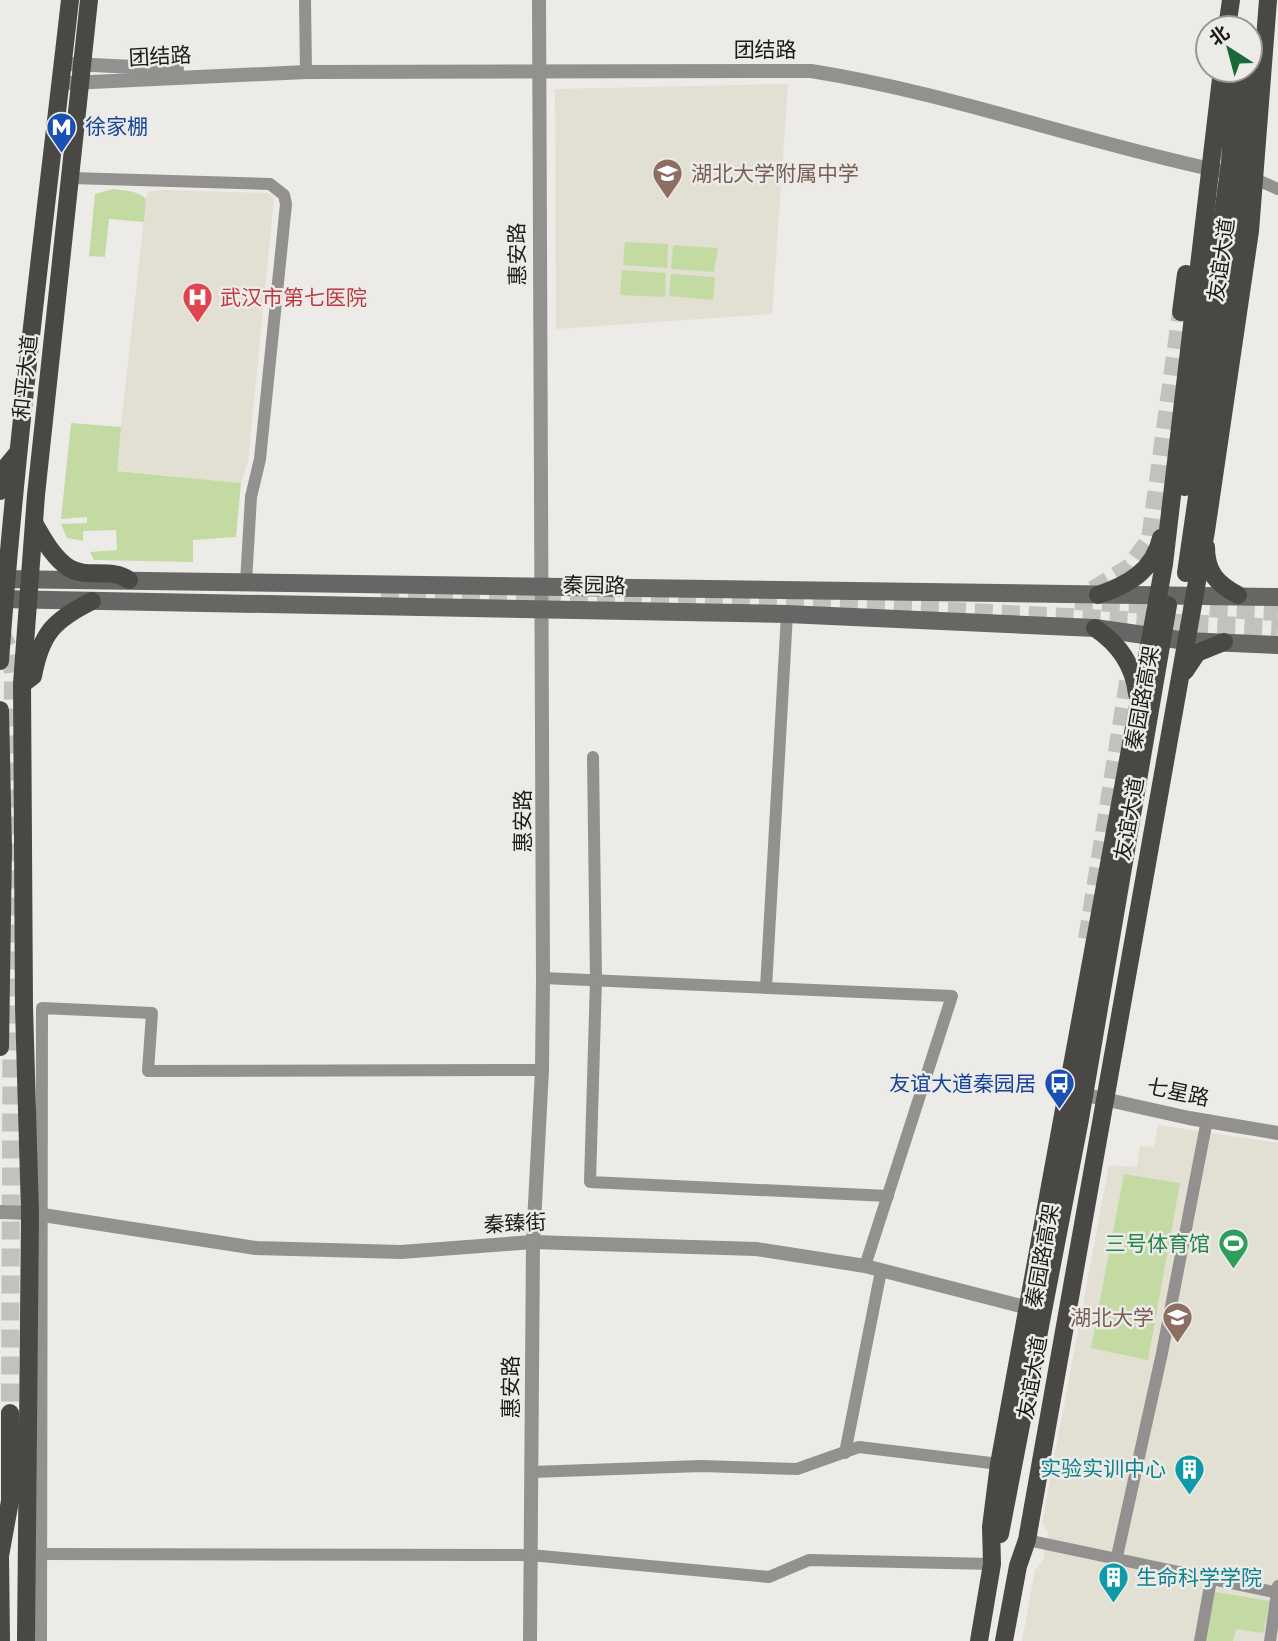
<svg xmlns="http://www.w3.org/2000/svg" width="1278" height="1641" font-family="'Varela Round','Noto Sans SC',sans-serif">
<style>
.built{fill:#e2dfd3}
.green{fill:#c3dba3}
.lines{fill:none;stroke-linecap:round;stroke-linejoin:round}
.primary-tunnel{stroke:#c2c1be;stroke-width:18;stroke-dasharray:18 9;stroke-linecap:butt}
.minor{stroke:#92918f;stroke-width:12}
.tertiary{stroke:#92918f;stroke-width:14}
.secondary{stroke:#676664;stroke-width:18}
.primary{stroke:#4a4845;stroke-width:18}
.labels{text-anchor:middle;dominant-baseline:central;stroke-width:5;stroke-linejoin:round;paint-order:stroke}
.street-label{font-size:21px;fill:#1c1b1a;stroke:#ecebe7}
.transit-label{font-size:21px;fill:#164399;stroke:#ecebe7;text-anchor:start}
.education-label{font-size:21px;fill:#785e54;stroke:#ecebe7;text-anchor:start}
.health-label{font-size:21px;fill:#be3a42;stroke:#ecebe7;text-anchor:start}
.leisure-label{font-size:21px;fill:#27864d;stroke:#ecebe7;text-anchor:end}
.culture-label{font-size:21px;fill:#0d838f;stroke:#ecebe7;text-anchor:end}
</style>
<rect width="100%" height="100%" fill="#ecebe7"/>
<g class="built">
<path d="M788 84 772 314 556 329 555 89Z"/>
<path d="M161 190 268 193 274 198 248 461 241 483 116 470 147 192Z"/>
<path d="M1158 1125 1278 1143V1641H1022L1035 1570 1043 1560 1048 1532 1042 1523 1109 1165 1137 1167 1140 1146 1154 1147Z"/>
</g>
<g class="green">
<path d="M113 189C126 191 137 190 146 199L144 222 109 219 105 257 89 256 95 194Z"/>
<path d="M625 242 668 244 667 268 623 265Z"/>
<path d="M673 245 718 248 714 272 671 269Z"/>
<path d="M622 270 666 273 665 297 620 295Z"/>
<path d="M671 274 715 277 713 300 669 296Z"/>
<path d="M71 423 121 427 117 471 241 483 236 537 193 540V562L94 560 90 552 117 550 116 530 83 531V541L67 538 61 524 87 523V517L61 519Z"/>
<path d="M1124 1174 1180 1183 1148 1360 1091 1348Z"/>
<path d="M1215 1592 1270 1601 1263 1633 1236 1629 1233 1641H1206Z"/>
</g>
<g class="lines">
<g class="primary-tunnel">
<path d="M1093 590 1130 567 1150 539 1181 312"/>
<path d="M381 593 876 607 1278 628"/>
<path d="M1075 601 1278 612"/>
<path d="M0 630 10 651 13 673 10 1413"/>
<path d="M1087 939 1130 670"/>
</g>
<g class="minor">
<path d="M305 0 306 72"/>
<path d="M71 178 270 184 284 195 286 204 260 459 251 497 246 582"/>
<path d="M1255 179 1278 189"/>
<path d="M593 757 596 980 590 1182 888 1196"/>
<path d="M543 978 952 996 865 1266"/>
<path d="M766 988 787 614"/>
<path d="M845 1453 881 1271"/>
<path d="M532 1472 701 1466 797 1469 859 1447 999 1464"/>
<path d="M1027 1540 1278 1593"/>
<path d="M41 1554 530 1555 769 1577 809 1560 992 1564"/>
<path d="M1116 1561 1162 1353 1207 1120"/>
<path d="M41 1641 42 1008 152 1013 148 1071 542 1070"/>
<path d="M1200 1641 1211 1580"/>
<path d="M1270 1641 1278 1586"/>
</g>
<g class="tertiary">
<path d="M71 64 177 69"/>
<path d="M70 83 306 72 811 71C950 93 1082 142 1220 171"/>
<path d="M1077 1093 1189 1118 1278 1133"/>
<path d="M0 1212 30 1213 256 1248 401 1252 533 1242 756 1249 865 1266 1029 1308"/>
<path d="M530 1641 533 1242 542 1070 543 978 539 0"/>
</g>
<g class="secondary">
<path d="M0 579 1278 597"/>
<path d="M0 599 787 614 1095 628 1186 641 1278 645"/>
</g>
<g class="primary">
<path d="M1227 28 1231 0"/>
<path d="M1181 312 1186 274"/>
<path d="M1185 487 1230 163 1235 70"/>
<path d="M0 491 2 472 16 455"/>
<path d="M34 523C43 538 53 558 69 568 87 579 111 567 129 580"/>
<path d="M1206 547C1206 572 1217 584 1238 595"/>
<path d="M1186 573 1237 220 1253 45"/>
<path d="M1098 595C1128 585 1153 571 1161 538"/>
<path d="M1095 628C1119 644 1134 666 1137 694"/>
<path d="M0 661C16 440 45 220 70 0"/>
<path d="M1185 671 1197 653 1224 642"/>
<path d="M25 682 33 676C41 633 54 620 92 601"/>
<path d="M0 710 3 848 0 1047"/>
<path d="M1000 1534 1080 1119 1168 605"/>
<path d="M0 1555 1 1641"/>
<path d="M0 1556 10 1501V1413"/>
<path d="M26 1641 30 1213 24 1007 22 684 36 495 89 0"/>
<path d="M979 1641 992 1564 991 1527 999 1464 1164 564 1222 70"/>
<path d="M1004 1641 1018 1566 1027 1540 1206 531 1250 231 1268 0"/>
</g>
</g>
<defs>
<symbol id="metro-pin" viewBox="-11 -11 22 30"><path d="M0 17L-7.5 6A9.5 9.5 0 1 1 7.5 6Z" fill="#1a4fb4" stroke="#ecebe7"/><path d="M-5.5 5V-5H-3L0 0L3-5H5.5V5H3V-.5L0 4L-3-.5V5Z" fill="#fff"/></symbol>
<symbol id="school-pin" viewBox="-11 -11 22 30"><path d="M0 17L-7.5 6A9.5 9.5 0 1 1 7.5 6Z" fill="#8d6e63" stroke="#ecebe7"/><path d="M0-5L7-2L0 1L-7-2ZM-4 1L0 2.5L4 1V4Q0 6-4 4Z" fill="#fff"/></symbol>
<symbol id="hospital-pin" viewBox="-11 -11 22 30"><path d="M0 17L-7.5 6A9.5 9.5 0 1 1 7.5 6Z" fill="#e0444e" stroke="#ecebe7"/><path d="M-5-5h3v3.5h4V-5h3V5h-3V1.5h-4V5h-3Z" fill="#fff"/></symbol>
<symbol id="bus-pin" viewBox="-11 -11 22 30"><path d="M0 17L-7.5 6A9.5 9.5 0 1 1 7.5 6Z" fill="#1a4fb4" stroke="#ecebe7"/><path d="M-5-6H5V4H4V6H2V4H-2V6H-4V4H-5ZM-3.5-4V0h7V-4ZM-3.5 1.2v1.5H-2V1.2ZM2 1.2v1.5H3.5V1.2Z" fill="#fff"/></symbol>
<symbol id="stadium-pin" viewBox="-11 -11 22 30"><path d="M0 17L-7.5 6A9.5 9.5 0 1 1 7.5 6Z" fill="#2e9e5b" stroke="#ecebe7"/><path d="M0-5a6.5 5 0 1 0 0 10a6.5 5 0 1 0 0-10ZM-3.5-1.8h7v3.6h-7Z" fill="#fff"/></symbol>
<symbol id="university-pin" viewBox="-11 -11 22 30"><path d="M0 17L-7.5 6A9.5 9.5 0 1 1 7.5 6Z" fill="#8d6e63" stroke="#ecebe7"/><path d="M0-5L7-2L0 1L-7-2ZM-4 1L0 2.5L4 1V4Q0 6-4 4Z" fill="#fff"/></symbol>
<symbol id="building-pin" viewBox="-11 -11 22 30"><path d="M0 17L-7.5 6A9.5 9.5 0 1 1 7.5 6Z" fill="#0f9aa8" stroke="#ecebe7"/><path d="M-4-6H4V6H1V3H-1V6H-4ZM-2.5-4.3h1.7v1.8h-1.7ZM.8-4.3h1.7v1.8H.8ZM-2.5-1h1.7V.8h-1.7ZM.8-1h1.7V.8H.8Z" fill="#fff"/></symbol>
</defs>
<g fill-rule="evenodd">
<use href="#metro-pin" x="44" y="110" width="35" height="47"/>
<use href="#school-pin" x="650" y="156" width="35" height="47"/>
<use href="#hospital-pin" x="180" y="280" width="35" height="47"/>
<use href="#bus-pin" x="1042" y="1066" width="35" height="47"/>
<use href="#stadium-pin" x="1216" y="1226" width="35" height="47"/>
<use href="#university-pin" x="1160" y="1300" width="35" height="47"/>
<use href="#building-pin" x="1172" y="1452" width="35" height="47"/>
<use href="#building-pin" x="1096" y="1560" width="35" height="47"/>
</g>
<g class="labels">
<g class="street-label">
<text x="765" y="50">团结路</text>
<text transform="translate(160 57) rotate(-3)">团结路</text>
<text transform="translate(518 254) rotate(-91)">惠安路</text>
<text transform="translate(1222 260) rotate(-82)">友谊大道</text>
<text transform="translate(26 377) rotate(-84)">和平大道</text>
<text transform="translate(594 586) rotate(1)">秦园路</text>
<text transform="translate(1143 698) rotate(-80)">秦园路高架</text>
<text transform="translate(1130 819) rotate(-80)">友谊大道</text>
<text transform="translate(523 821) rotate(-90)">惠安路</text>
<text transform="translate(1178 1093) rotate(12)">七星路</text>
<text transform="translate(515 1224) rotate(-3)">秦臻街</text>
<text transform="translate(1043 1256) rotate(-80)">秦园路高架</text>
<text transform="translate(1033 1378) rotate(-80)">友谊大道</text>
<text transform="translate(511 1387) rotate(-90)">惠安路</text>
</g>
<g class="transit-label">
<text x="85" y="127">徐家棚</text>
<text x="1036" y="1084" text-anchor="end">友谊大道秦园居</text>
</g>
<g class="education-label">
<text x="691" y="174">湖北大学附属中学</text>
<text x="1154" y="1318" text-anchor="end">湖北大学</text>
</g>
<g class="health-label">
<text x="220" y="298">武汉市第七医院</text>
</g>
<g class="leisure-label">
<text x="1210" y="1244">三号体育馆</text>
</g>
<g class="culture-label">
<text x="1166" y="1469">实验实训中心</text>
<text x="1136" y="1578" text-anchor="start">生命科学学院</text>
</g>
</g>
<g transform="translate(1229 49) rotate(324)"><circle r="33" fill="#ecebe7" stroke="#999895" stroke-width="2"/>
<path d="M0-5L12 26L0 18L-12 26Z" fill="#186939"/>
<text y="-10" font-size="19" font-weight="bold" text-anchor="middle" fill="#1c1b1a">北</text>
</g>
</svg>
